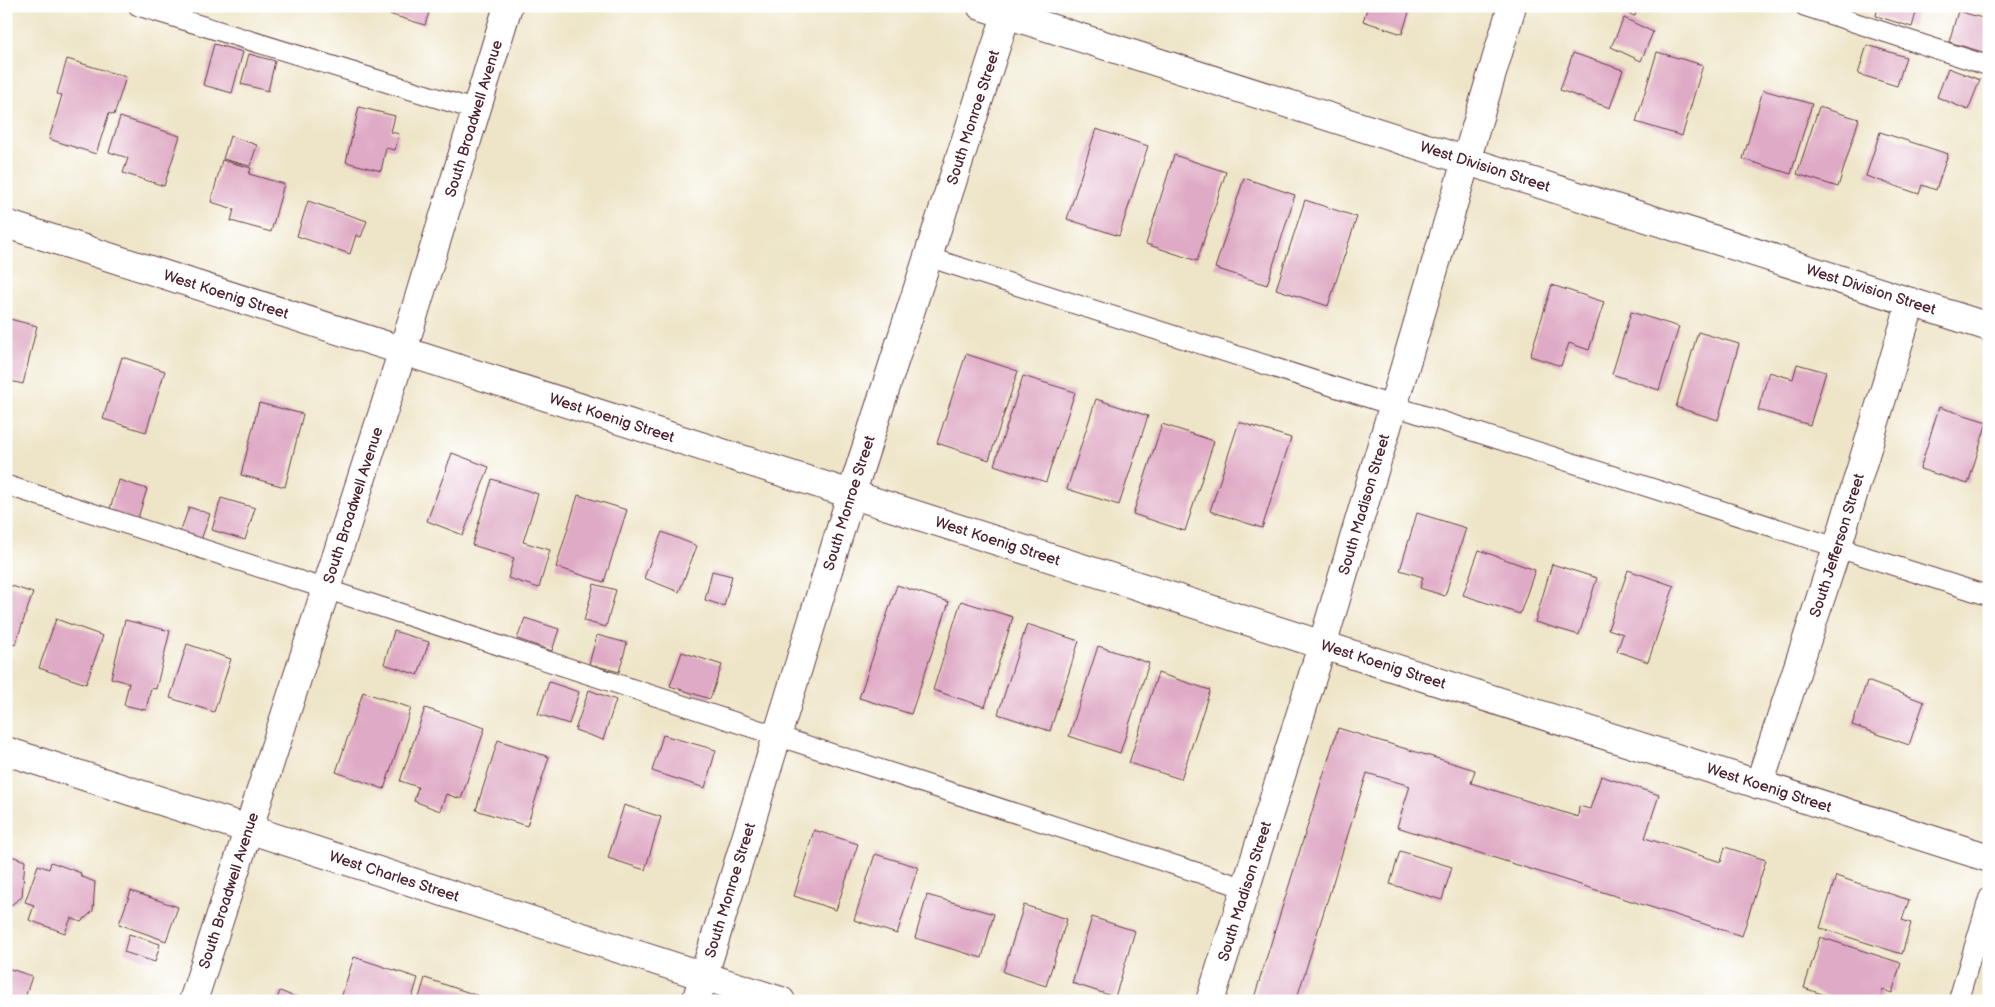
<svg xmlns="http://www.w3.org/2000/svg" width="1995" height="1007" font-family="'Balsamiq Sans',sans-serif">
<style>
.building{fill:#dfaac5}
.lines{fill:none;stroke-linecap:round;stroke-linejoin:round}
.lane-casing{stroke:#633d43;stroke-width:21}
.street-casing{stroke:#633d43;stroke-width:30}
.secondary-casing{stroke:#633d43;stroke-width:30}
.lane{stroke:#fff;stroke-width:19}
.street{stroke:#fff;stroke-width:28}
.secondary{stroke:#fff;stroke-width:28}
.labels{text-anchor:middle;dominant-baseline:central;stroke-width:4;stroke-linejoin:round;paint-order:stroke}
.street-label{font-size:15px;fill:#4a1f2b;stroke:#fff}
</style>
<rect width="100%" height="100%" fill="#fff"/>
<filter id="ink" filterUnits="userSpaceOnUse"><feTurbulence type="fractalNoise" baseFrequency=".02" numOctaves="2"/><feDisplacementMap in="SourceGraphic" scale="10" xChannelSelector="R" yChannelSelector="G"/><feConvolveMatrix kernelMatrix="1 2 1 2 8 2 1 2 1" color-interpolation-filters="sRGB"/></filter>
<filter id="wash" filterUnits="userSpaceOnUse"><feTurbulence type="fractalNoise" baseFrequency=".0096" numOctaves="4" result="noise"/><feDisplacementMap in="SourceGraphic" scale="20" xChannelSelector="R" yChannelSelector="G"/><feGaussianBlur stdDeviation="1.12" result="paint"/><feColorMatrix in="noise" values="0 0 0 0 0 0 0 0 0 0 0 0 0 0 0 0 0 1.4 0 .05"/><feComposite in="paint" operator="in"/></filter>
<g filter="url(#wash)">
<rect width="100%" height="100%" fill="#eee5c8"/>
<g id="blocks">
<g class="building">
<path d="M380 6H431L425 25 379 11Z"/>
<path d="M1368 6H1411L1402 34 1363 21Z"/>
<path d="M1605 6H1638L1635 16Z"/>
<path d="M1878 6H1918L1912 27 1876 16Z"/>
<path d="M1958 11 1989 20V54L1949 42Z"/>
<path d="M1624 18 1653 32 1641 61 1611 47Z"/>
<path d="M214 44 243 52 232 93 203 85Z"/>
<path d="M1867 45 1906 57 1897 86 1858 74Z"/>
<path d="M1657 52 1703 65 1682 136 1636 122Z"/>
<path d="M1573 53 1623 70 1610 108 1560 90Z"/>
<path d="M249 54 275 61 268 91 241 84Z"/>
<path d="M67 59 126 77 114 115 109 113 96 154 49 139 62 95 57 94Z"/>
<path d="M1948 68 1980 80 1968 110 1937 97Z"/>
<path d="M1763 90 1812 104 1791 174 1743 159Z"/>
<path d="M359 107 395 116 391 132 399 134 395 150 386 148 381 171 346 162Z"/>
<path d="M1819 107 1859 119 1838 187 1797 174Z"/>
<path d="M120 117 180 136 164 186 123 173 128 158 109 152Z"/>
<path d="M1096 129 1148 146 1119 236 1067 219Z"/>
<path d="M1880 132 1948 154 1936 190 1922 185 1919 194 1866 176Z"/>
<path d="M230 136 257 145 250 166 223 159Z"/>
<path d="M1174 155 1226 172 1197 261 1146 244Z"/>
<path d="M222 160 251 168 249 174 284 184 271 232 231 221 234 209 211 202Z"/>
<path d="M1244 178 1295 195 1267 285 1215 268Z"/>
<path d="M1305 200 1357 217 1328 306 1276 289Z"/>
<path d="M308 201 367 221 361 237 356 235 350 254 297 236Z"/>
<path d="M1552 285 1604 302 1589 350 1569 343 1561 366 1530 356Z"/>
<path d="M1631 312 1679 327 1659 390 1612 374Z"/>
<path d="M6 318 37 326 23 384 6 380Z"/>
<path d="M1698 332 1739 344 1718 420 1676 407Z"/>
<path d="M966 354 1018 371 989 460 937 443Z"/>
<path d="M122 357 165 371 146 432 103 419Z"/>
<path d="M1797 364 1826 372 1810 425 1758 410 1769 372 1793 379Z"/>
<path d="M1023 376 1075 392 1046 482 994 465Z"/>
<path d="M1096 399 1148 416 1119 505 1067 489Z"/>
<path d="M259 403 303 414 285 487 241 475Z"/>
<path d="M1939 407 1987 422 1968 484 1920 469Z"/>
<path d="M1239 422 1291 438 1262 528 1210 511Z"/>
<path d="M1162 424 1214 441 1185 531 1133 514Z"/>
<path d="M452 453 489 467 463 535 427 521Z"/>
<path d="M492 479 538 494 523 542 550 550 539 588 508 578 514 558 472 545Z"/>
<path d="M119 480 147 489 137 521 109 512Z"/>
<path d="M578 495 627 510 604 582 556 567Z"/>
<path d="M221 498 255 508 245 540 212 530Z"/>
<path d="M189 507 210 514 200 543 179 535Z"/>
<path d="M1417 513 1466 528 1445 596 1420 588 1423 577 1400 570Z"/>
<path d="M662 532 697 546 679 592 644 578Z"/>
<path d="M1479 550 1535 570 1520 614 1463 595Z"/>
<path d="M1552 564 1597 578 1579 635 1535 622Z"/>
<path d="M1628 570 1674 586 1648 662 1617 651 1623 634 1608 629Z"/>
<path d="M712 571 732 576 724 606 705 600Z"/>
<path d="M6 584 33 593 15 645 6 642Z"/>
<path d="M594 584 616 590 606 627 584 621Z"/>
<path d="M897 585 949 602 911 714 859 698Z"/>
<path d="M961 601 1013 617 985 707 933 690Z"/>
<path d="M525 618 559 629 552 651 517 639Z"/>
<path d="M56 619 103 636 86 684 39 668Z"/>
<path d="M125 620 170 631 156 689 151 688 146 710 124 705 129 683 111 678Z"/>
<path d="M1027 624 1079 641 1050 731 998 714Z"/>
<path d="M394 631 429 642 418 675 384 664Z"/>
<path d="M597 635 627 643 619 672 589 664Z"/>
<path d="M187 644 231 659 214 712 170 698Z"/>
<path d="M1098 646 1149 663 1120 753 1069 736Z"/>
<path d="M682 652 722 665 710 699 670 686Z"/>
<path d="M1158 673 1210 690 1181 779 1129 763Z"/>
<path d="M1867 681 1924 702 1909 745 1852 725Z"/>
<path d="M549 682 579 692 569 724 538 714Z"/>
<path d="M589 690 616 700 603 740 575 730Z"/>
<path d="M363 692 411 708 384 789 336 772Z"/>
<path d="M425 708 485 728 461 799 446 794 440 811 414 801 418 787 400 781Z"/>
<path d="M1338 728 1475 770 1471 783 1578 817 1579 806 1590 809 1601 776 1659 795 1645 838 1721 862 1725 847 1766 860 1742 936 1397 827 1410 786 1367 773 1296 1001H1253Z"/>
<path d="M663 735 716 750 705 788 652 771Z"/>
<path d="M498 740 549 757 527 826 476 810Z"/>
<path d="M624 805 661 817 645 870 608 858Z"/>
<path d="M814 830 858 844 836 910 794 896Z"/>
<path d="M1400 851 1452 867 1442 900 1390 884Z"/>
<path d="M6 854 25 861 22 897 8 907H6Z"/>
<path d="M875 854 918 867 897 934 854 920Z"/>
<path d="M51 862 81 873 80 876 95 882 93 911 81 922 71 918 65 933 29 920 34 905 25 902 38 865 49 869Z"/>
<path d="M1836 876 1909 900 1902 920 1911 923 1902 954 1820 928Z"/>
<path d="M131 891 178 907 166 941 119 924Z"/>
<path d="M927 895 994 914 982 958 915 938Z"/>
<path d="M1024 905 1067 919 1046 986 1003 972Z"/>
<path d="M1092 917 1135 931 1115 997 1072 983Z"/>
<path d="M129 934 160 944 155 962 124 952Z"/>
<path d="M1820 937 1901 963 1892 993 1883 990 1880 1001H1842L1804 988Z"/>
<path d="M354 957 418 978 411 1001H340Z"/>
<path d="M7 968 32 976 24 1001H6Z"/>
<path d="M425 978 479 996 478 1001H418Z"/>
<path d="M280 991 300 999V1001H276Z"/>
</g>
</g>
</g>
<g filter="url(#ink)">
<use href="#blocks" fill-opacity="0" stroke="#633d43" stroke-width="1"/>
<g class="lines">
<defs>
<g id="lane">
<path d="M138 6 476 110"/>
<path d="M1804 6 1989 66"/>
<path d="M928 257 1989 596"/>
<path d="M6 485 1245 888"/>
<path d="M1958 1001 1989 897"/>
</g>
<g id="street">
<path id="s1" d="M981 6 1989 327"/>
<path id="s2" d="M6 751 781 1001"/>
<path id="s3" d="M1759 785 1837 548 1911 302"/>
<path id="s4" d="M696 1001 851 495 1009 6"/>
<path id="s5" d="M1210 1001 1322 646 1512 6"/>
</g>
<g id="secondary">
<path id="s6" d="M6 224 1989 858"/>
<path id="s7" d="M193 1001 403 350 508 6"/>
</g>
</defs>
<use href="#lane" class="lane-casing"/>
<use href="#street" class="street-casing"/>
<use href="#secondary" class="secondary-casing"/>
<use href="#lane" class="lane"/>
<use href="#street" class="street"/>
<use href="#secondary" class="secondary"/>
</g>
</g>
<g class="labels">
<g class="street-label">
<text stroke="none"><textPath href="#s4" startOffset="926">South Monroe Street</textPath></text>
<text stroke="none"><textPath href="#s7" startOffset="926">South Broadwell Avenue</textPath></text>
<text stroke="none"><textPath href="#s1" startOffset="529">West Division Street</textPath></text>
<text stroke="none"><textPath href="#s1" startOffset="934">West Division Street</textPath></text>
<text stroke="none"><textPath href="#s6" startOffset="231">West Koenig Street</textPath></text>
<text stroke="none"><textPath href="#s6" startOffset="636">West Koenig Street</textPath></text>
<text stroke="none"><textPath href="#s4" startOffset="521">South Monroe Street</textPath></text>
<text stroke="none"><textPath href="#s7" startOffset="521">South Broadwell Avenue</textPath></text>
<text stroke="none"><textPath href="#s5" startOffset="520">South Madison Street</textPath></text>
<text stroke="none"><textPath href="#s6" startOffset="1041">West Koenig Street</textPath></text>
<text stroke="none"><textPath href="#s3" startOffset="252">South Jefferson Street</textPath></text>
<text stroke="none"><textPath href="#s6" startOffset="1446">West Koenig Street</textPath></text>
<text stroke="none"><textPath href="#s6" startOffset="1851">West Koenig Street</textPath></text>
<text stroke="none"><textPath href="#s2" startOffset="408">West Charles Street</textPath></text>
<text stroke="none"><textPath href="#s7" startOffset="116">South Broadwell Avenue</textPath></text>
<text stroke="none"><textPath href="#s4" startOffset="116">South Monroe Street</textPath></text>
<text stroke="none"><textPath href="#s5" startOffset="115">South Madison Street</textPath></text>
</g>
</g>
<rect width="1995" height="1007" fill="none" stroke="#fff" stroke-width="25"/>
</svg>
